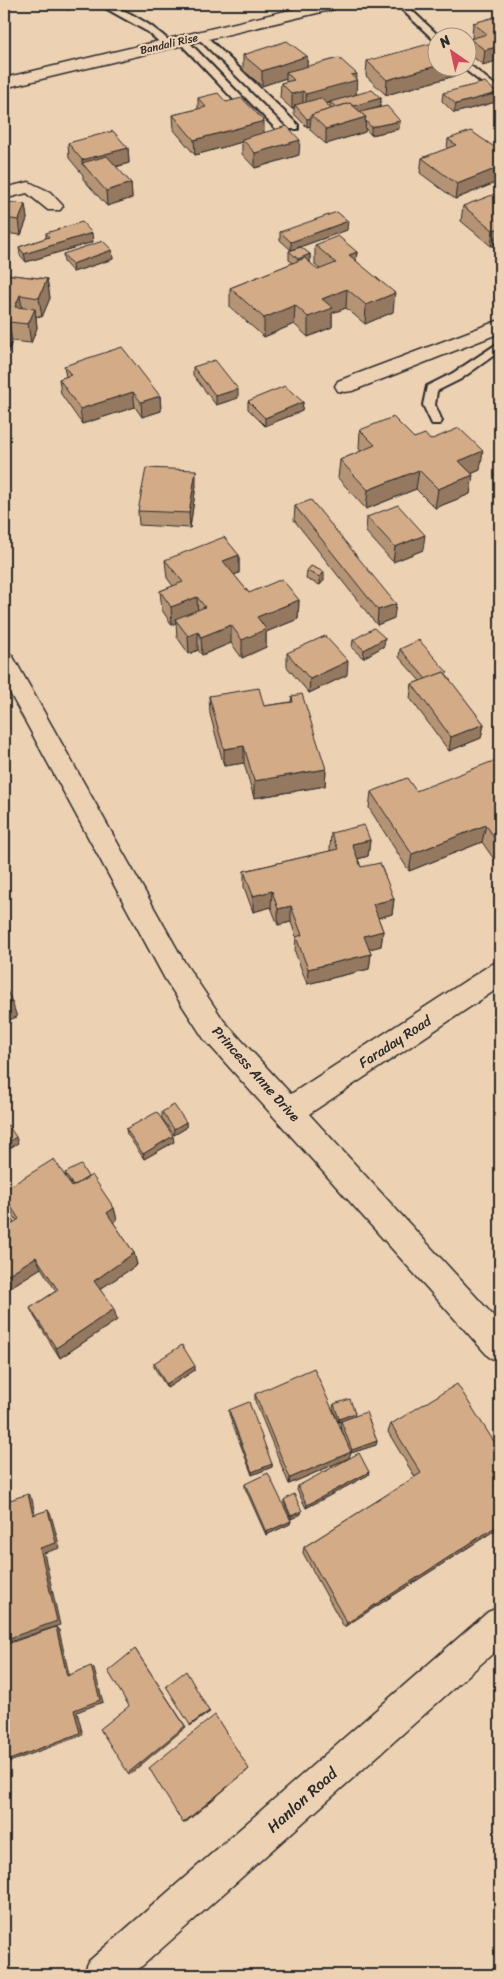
<svg xmlns="http://www.w3.org/2000/svg" width="504" height="1979" font-family="Sriracha,sans-serif">
<style>
.lines{fill:none;stroke-linecap:round;stroke-linejoin:round}
.service-casing{stroke:#2b2b2b;stroke-width:4}
.minor-casing{stroke:#2b2b2b;stroke-width:3}
.tertiary-casing{stroke:#2b2b2b;stroke-width:3}
.service{fill:#ecd1b3;fill-rule:evenodd}
.minor{fill:#ecd1b3;fill-rule:evenodd}
.tertiary{fill:#ecd1b3;fill-rule:evenodd}
.wall{fill:#b59474;stroke:#2b2b2b;fill-rule:evenodd}
.shaded-wall{fill:#94785e;stroke:#2b2b2b}
.building{fill:#d3ac87;stroke:#2b2b2b}
.labels{text-anchor:middle;dominant-baseline:central;stroke-width:4.5;stroke-linejoin:round;paint-order:stroke}
.far-street-label{font-size:11px;fill:#2b2b2b;stroke:#ecd1b3}
.street-label{font-size:14px;fill:#2b2b2b;stroke:#ecd1b3}
.near-street-label{font-size:16px;fill:#2b2b2b;stroke:#ecd1b3}
</style>
<rect width="100%" height="100%" fill="#ecd1b3"/>
<filter id="ink" filterUnits="userSpaceOnUse"><feTurbulence type="fractalNoise" baseFrequency=".02" numOctaves="2"/><feDisplacementMap in="SourceGraphic" scale="10" xChannelSelector="R" yChannelSelector="G"/><feConvolveMatrix kernelMatrix="1 2 1 2 8 2 1 2 1" color-interpolation-filters="sRGB"/></filter>
<g filter="url(#ink)">
<g class="lines">
<defs>
<g id="service">
<path d="M98 4C119 3 158 28 172 44L164 46 148 32Z"/>
<path d="M396 4H405L441 38 434 40Z"/>
<path d="M198 34H204L298 125V129H290L198 38Z"/>
<path d="M179 38H185L280 136V140H272L179 42Z"/>
<path d="M466 62 500 89V97L463 68H466Z"/>
<path d="M500 342V351L461 379 437 391 435 405 442 421 440 424H432L423 405 427 386 453 373Z"/>
</g>
<g id="minor">
<path d="M29 182 50 192 63 206 60 210H48L27 193 4 199V188Z"/>
<path d="M500 320V333L352 391 345 392 338 391 335 386 338 381Z"/>
<path d="M4 652 12 655 185 963 224 1021 291 1094 490 965 500 961V987L309 1114 500 1323V1362L489 1357 204 1039 165 979 4 682Z"/>
<path d="M500 1607V1647L132 1975H83L89 1961 488 1612Z"/>
</g>
<path id="tertiary" d="M315 4H342L334 9 4 88V78Z"/>
</defs>
<use href="#service" class="service-casing"/>
<use href="#minor" class="minor-casing"/>
<use href="#tertiary" class="tertiary-casing"/>
<use href="#service" class="service"/>
<use href="#minor" class="minor"/>
<use href="#tertiary" class="tertiary"/>
</g>
<g class="wall">
<path d="M56 4H82L68 10Z"/>
<path d="M499 20 483 65 468 53 470 39 472 38 473 23Z"/>
<path d="M243 55 307 56V67L356 80V94L381 98 380 107 370 109 399 129 371 135 365 128V132L326 144 310 130V126L307 127 294 114V109H292L280 98 281 83 286 82V78L262 86 243 70ZM330 103V107L326 104Z"/>
<path d="M367 61 436 68H459L458 75 386 95 366 76Z"/>
<path d="M443 93 496 102 454 113 442 101Z"/>
<path d="M198 98 226 102 264 133 299 155 255 168 242 154V142L195 155 174 130 173 115 198 109Z"/>
<path d="M448 139 500 151V181L455 199 420 173 422 158 447 149Z"/>
<path d="M68 143 128 148 129 163 116 167 131 183 132 198 107 206 83 179V175L69 158Z"/>
<path d="M500 199V242L491 246 461 221 463 206Z"/>
<path d="M4 202 25 204 27 219 21 235 4 233Z"/>
<path d="M347 230 291 250 280 240V232Z"/>
<path d="M46 233 93 242 26 262 20 255 19 247 46 238Z"/>
<path d="M315 245 357 252 356 261 393 312 365 324 346 308 332 313V327L308 337 294 324 264 337 230 307V288L293 263 289 260V251L310 254V263L318 270 320 269 315 265Z"/>
<path d="M112 250 113 259 73 272 64 262 63 254Z"/>
<path d="M4 274 47 279 50 298 42 317 36 316 37 328 31 343 12 341 8 353 4 352Z"/>
<path d="M64 366 160 396 161 411 142 417 135 407 82 424 61 394 59 379 66 377Z"/>
<path d="M193 367 238 398 216 405 193 375Z"/>
<path d="M248 401 303 402 302 411 265 426 248 409Z"/>
<path d="M360 430 430 440 480 470 471 474 470 494 435 508 416 489 366 509 338 478 340 460 361 451 359 449Z"/>
<path d="M196 485 190 528 139 525 138 511Z"/>
<path d="M295 506 394 618 377 625 294 520Z"/>
<path d="M367 517 423 550 393 562 366 532Z"/>
<path d="M239 555V573L234 575 249 593 299 600 298 619 266 632V647L242 658 231 643 202 655 198 650 189 654 177 637 176 623 172 625 162 610 160 591 173 586 167 578 165 560Z"/>
<path d="M311 566 324 580 320 585 306 579 307 571Z"/>
<path d="M353 640 384 646 363 658 352 648Z"/>
<path d="M400 649 447 677 484 724 481 738 449 751 410 698 412 684 420 681 399 657Z"/>
<path d="M287 653 347 675 309 693 287 667Z"/>
<path d="M209 696 264 706 291 702 292 696 326 769 325 786 254 798 244 763 224 766 210 714Z"/>
<path d="M500 765V868L482 842 409 871 369 808 371 792 416 791Z"/>
<path d="M331 833 370 840 368 856 358 859 361 867 394 899 392 914 378 918 383 931 381 946 369 949 371 954 369 969 307 984 295 952 296 937 291 922 278 925 271 907 253 912 244 887V871L330 851V849Z"/>
<path d="M162 1112 186 1122V1128L174 1135 162 1118Z"/>
<path d="M126 1129 174 1142 144 1159 127 1134Z"/>
<path d="M65 1173 88 1177 114 1208 117 1220 113 1222 134 1253 137 1265 100 1289 117 1320 60 1358 35 1318 30 1308 56 1291 41 1268 9 1288 4 1280V1207L14 1223 17 1221 6 1204 4 1198V1190L66 1177Z"/>
<path d="M154 1363 195 1370 167 1388 154 1367Z"/>
<path d="M255 1394 346 1441 340 1425 341 1422H338L333 1408 334 1404 354 1417 377 1441 376 1445 351 1453 350 1452 349 1458 289 1484 255 1401Z"/>
<path d="M229 1410 272 1464V1467L252 1475 229 1414Z"/>
<path d="M391 1424 500 1451V1527L344 1627 303 1553 304 1547 415 1477 388 1432Z"/>
<path d="M369 1472 368 1475 306 1508 297 1490 298 1486Z"/>
<path d="M245 1484 291 1521 290 1524 266 1535 245 1488Z"/>
<path d="M284 1500 301 1514 291 1519 284 1503Z"/>
</g>
<g class="shaded-wall">
<path d="M67 4H82L68 10Z"/>
<path d="M500 46V60L483 65 485 50Z"/>
<path d="M307 56V71L286 72V78L262 86V71Z"/>
<path d="M436 66V68H459L458 75 386 95 387 80Z"/>
<path d="M357 74 356 95 306 109V94L351 75Z"/>
<path d="M303 91V106L295 105 294 109H292V94Z"/>
<path d="M497 93 496 102 454 113 456 104Z"/>
<path d="M381 98 380 107 338 118 339 110Z"/>
<path d="M366 117 365 132 326 144V129Z"/>
<path d="M311 118 310 126 307 127V119Z"/>
<path d="M264 121V136L242 139V142L195 155 194 140Z"/>
<path d="M400 121 399 129 371 135V127Z"/>
<path d="M300 140 299 155 255 168V153Z"/>
<path d="M128 148 129 163 91 173 82 164V160Z"/>
<path d="M500 167V181L455 199 457 184Z"/>
<path d="M131 183 132 198 107 206 106 191Z"/>
<path d="M25 204 27 219 21 235 19 220Z"/>
<path d="M348 221 347 230 291 250V242Z"/>
<path d="M500 228V242L491 246 493 230Z"/>
<path d="M92 233 93 242 26 262 24 254Z"/>
<path d="M112 250 113 259 73 272 72 264Z"/>
<path d="M357 252 355 271 349 255Z"/>
<path d="M310 254V263L297 267 298 259Z"/>
<path d="M47 279 50 298 42 317 39 298Z"/>
<path d="M347 289 346 308 332 313V327L308 337V317L322 299Z"/>
<path d="M395 293 393 312 365 324 366 305Z"/>
<path d="M20 295 23 315 15 307Z"/>
<path d="M295 305 294 324 264 337V318Z"/>
<path d="M35 309 37 328 31 343 28 324Z"/>
<path d="M9 322 12 341 8 353 4 334Z"/>
<path d="M238 389V398L216 405V396Z"/>
<path d="M133 392 135 407 82 424 80 409Z"/>
<path d="M160 396 161 411 142 417 141 402Z"/>
<path d="M303 402 302 411 265 426V418Z"/>
<path d="M483 451 480 470 456 480 459 461Z"/>
<path d="M196 470V485L190 528 189 513Z"/>
<path d="M419 470 416 489 366 509 368 490Z"/>
<path d="M473 475 470 494 435 508 438 489Z"/>
<path d="M425 535 423 550 393 562 395 547Z"/>
<path d="M239 555V573L223 579V561Z"/>
<path d="M324 572V580L320 585V577Z"/>
<path d="M197 597 198 615 175 619 176 623 172 625 171 607Z"/>
<path d="M299 600 298 619 266 632V647L242 658V640L257 617Z"/>
<path d="M396 604 394 618 377 625 378 610Z"/>
<path d="M231 625V643L202 655 201 637Z"/>
<path d="M198 632V650L189 654 188 636Z"/>
<path d="M385 638 384 646 363 658 364 650Z"/>
<path d="M348 661 347 675 309 693 310 679Z"/>
<path d="M484 724 481 738 449 751 451 737Z"/>
<path d="M244 746V763L224 766V749Z"/>
<path d="M326 769 325 786 254 798V781Z"/>
<path d="M486 825 482 842 409 871 412 854Z"/>
<path d="M370 840 368 856 350 861 352 844Z"/>
<path d="M272 891 271 907 253 912V896Z"/>
<path d="M394 899 392 914 371 920 373 904Z"/>
<path d="M291 906V922L278 925V909Z"/>
<path d="M383 931 381 946 362 951 364 936Z"/>
<path d="M371 954 369 969 307 984 308 969Z"/>
<path d="M12 1002 17 1017 4 1022V1005Z"/>
<path d="M186 1122V1128L174 1135V1129Z"/>
<path d="M173 1136 174 1142 144 1159 143 1154Z"/>
<path d="M16 1137 18 1143 4 1152V1145Z"/>
<path d="M114 1208 117 1220 110 1225 107 1213Z"/>
<path d="M134 1253 137 1265 97 1291 94 1281Z"/>
<path d="M36 1257 41 1268 9 1288 4 1277Z"/>
<path d="M114 1309 117 1320 60 1358 56 1348Z"/>
<path d="M195 1366V1370L167 1388 166 1384Z"/>
<path d="M355 1413 354 1417 338 1422 339 1419Z"/>
<path d="M377 1441 376 1445 351 1453 352 1450Z"/>
<path d="M351 1452 349 1458 289 1484 290 1478Z"/>
<path d="M272 1464V1467L252 1475V1472Z"/>
<path d="M369 1472 368 1475 306 1508 307 1505Z"/>
<path d="M28 1494 32 1499 36 1520 33 1515Z"/>
<path d="M48 1510 51 1515 60 1548 44 1553 60 1625 4 1644V1640L40 1548Z"/>
<path d="M302 1511 301 1514 291 1519V1516Z"/>
<path d="M291 1521 290 1524 266 1535V1532Z"/>
<path d="M500 1524V1527L344 1627 347 1623Z"/>
<path d="M56 1627 59 1630 70 1679 67 1676Z"/>
<path d="M135 1649 186 1727 130 1774 128 1773Z"/>
<path d="M91 1666 94 1669 103 1702 77 1712 83 1735 4 1764V1762L74 1710Z"/>
<path d="M209 1711 210 1712 190 1726V1725Z"/>
<path d="M249 1769 185 1823H183Z"/>
</g>
<g class="building">
<path d="M495 17 499 20H500V46L485 50 470 39 487 34 473 23Z"/>
<path d="M287 41 307 56 262 71 243 55Z"/>
<path d="M436 42V66L387 80 367 61Z"/>
<path d="M339 58 357 74 351 75 357 80 306 94 303 91 292 94 281 83 294 80 286 72Z"/>
<path d="M485 82 497 93 456 104 443 93Z"/>
<path d="M372 90 381 98 353 106 350 103 336 107 330 102Z"/>
<path d="M218 93 226 102 242 98 264 121 194 140 173 115 206 107 198 98Z"/>
<path d="M321 98 331 109 311 115V118L307 119 295 105Z"/>
<path d="M350 103 366 117 326 129 311 115Z"/>
<path d="M387 106 400 121 371 127 365 120 366 117 360 112Z"/>
<path d="M287 126 300 140 255 153 242 139Z"/>
<path d="M113 131 128 148 82 160 68 143Z"/>
<path d="M471 131 500 151V167L457 184 422 158 456 145 448 139Z"/>
<path d="M107 156 131 183 106 191 82 163Z"/>
<path d="M495 194 500 199V228L493 230 463 206Z"/>
<path d="M4 202 25 204 19 220 4 218Z"/>
<path d="M337 212 348 221 291 242 280 232Z"/>
<path d="M82 222 92 233 24 254 19 247 49 237 46 233Z"/>
<path d="M338 236 357 252 349 255 395 293 366 305 347 289 322 299 333 308 308 317 295 305 264 318 230 288 305 258 318 270 336 263 315 245Z"/>
<path d="M103 241 112 250 72 264 63 254Z"/>
<path d="M301 247 310 254 298 259 289 251Z"/>
<path d="M4 274 47 279 39 298 20 295 15 307 35 309 28 324 9 322 4 334Z"/>
<path d="M122 347 160 396 141 402 133 392 80 409 59 379 71 375 64 366Z"/>
<path d="M215 360 238 389 216 396 193 367Z"/>
<path d="M285 386 303 402 265 418 248 401Z"/>
<path d="M393 417 414 438 425 434 430 440 459 428 483 451 459 461 473 475 438 489 419 470 368 490 340 460 375 445 360 430Z"/>
<path d="M146 468 196 470 189 513 138 511Z"/>
<path d="M311 500 396 604 378 610 295 506Z"/>
<path d="M398 505 425 535 395 547 367 517Z"/>
<path d="M224 537 239 555 223 561 249 593 282 579 299 600 257 617 266 629 242 640 231 625 201 637 198 632 188 636 175 619 205 607 197 597 171 607 160 591 183 582 165 560Z"/>
<path d="M311 566 324 572 320 577 307 571Z"/>
<path d="M374 628 385 638 364 650 353 640Z"/>
<path d="M325 636 348 661 310 679 287 653Z"/>
<path d="M419 640 448 673 445 674 444 672 426 679 400 649Z"/>
<path d="M444 672 484 724 451 737 412 684Z"/>
<path d="M259 688 264 706 293 702 292 696 302 694 326 769 254 781 244 746 224 749 209 696Z"/>
<path d="M496 760 500 765V846L486 825 412 854 371 792 407 778 416 791Z"/>
<path d="M364 825 370 840 352 844 361 867 380 863 394 899 373 904 383 931 364 936 371 954 308 969 296 937 302 935 291 906 278 909 272 891 253 896 244 871 338 849 331 833Z"/>
<path d="M4 984 12 1002 4 1005Z"/>
<path d="M174 1105 186 1122 174 1129 162 1112Z"/>
<path d="M157 1112 173 1136 143 1154 126 1129Z"/>
<path d="M8 1125 16 1137 4 1145V1128Z"/>
<path d="M54 1159 72 1187 92 1175 114 1208 107 1213 134 1253 94 1281 114 1309 56 1348 30 1308 58 1290 36 1257 4 1277V1229L19 1219 4 1196V1190Z"/>
<path d="M81 1165 88 1177 73 1186 65 1173Z"/>
<path d="M4 1207 14 1223 4 1229Z"/>
<path d="M182 1345 195 1366 166 1384 154 1363Z"/>
<path d="M314 1368 351 1452 290 1478 255 1394Z"/>
<path d="M457 1384 500 1451V1524L347 1623 304 1547 421 1473 391 1424Z"/>
<path d="M350 1399 355 1413 339 1419 334 1404Z"/>
<path d="M249 1402 272 1464 252 1472 229 1410Z"/>
<path d="M366 1412 377 1441 352 1450 341 1421Z"/>
<path d="M359 1453 369 1472 307 1505 298 1486Z"/>
<path d="M268 1473 291 1521 266 1532 245 1484Z"/>
<path d="M28 1494 33 1515 48 1510 56 1543 40 1548 57 1621 4 1640V1502Z"/>
<path d="M294 1494 302 1511 291 1516 284 1500Z"/>
<path d="M56 1627 67 1676 91 1666 100 1700 74 1710 80 1733 4 1762V1645Z"/>
<path d="M135 1649 185 1726 128 1773 100 1729 129 1706 108 1671Z"/>
<path d="M186 1671 209 1711 190 1725 166 1686Z"/>
<path d="M215 1715 249 1769 183 1823 149 1768Z"/>
</g>
</g>
<g class="labels">
<g class="far-street-label">
<text transform="translate(169 44) rotate(-13)">Bandali Rise</text>
</g>
<g class="street-label">
<text transform="translate(395 1042) rotate(-33)">Faraday Road</text>
<text transform="translate(256 1074) rotate(48)">Princess Anne Drive</text>
</g>
<g class="near-street-label">
<text transform="translate(302 1800) rotate(-42)">Hanlon Road</text>
</g>
</g>
<rect width="504" height="1979" fill="none" stroke="#ecd1b3" stroke-width="20"/>
<rect x="10" y="10" width="484" height="1959" fill="none" stroke="#2b2b2b" stroke-width="2" filter="url(#ink)"/>
<g transform="translate(452 52) rotate(326)"><circle r="24" fill="#ecd1b3" stroke="#9f8f7d"/>
<path d="M0-4L9 19L0 12L-9 19Z" fill="#d1495b"/>
<text y="-8" font-size="14" font-weight="bold" text-anchor="middle" fill="#2b2b2b">N</text>
</g>
</svg>
